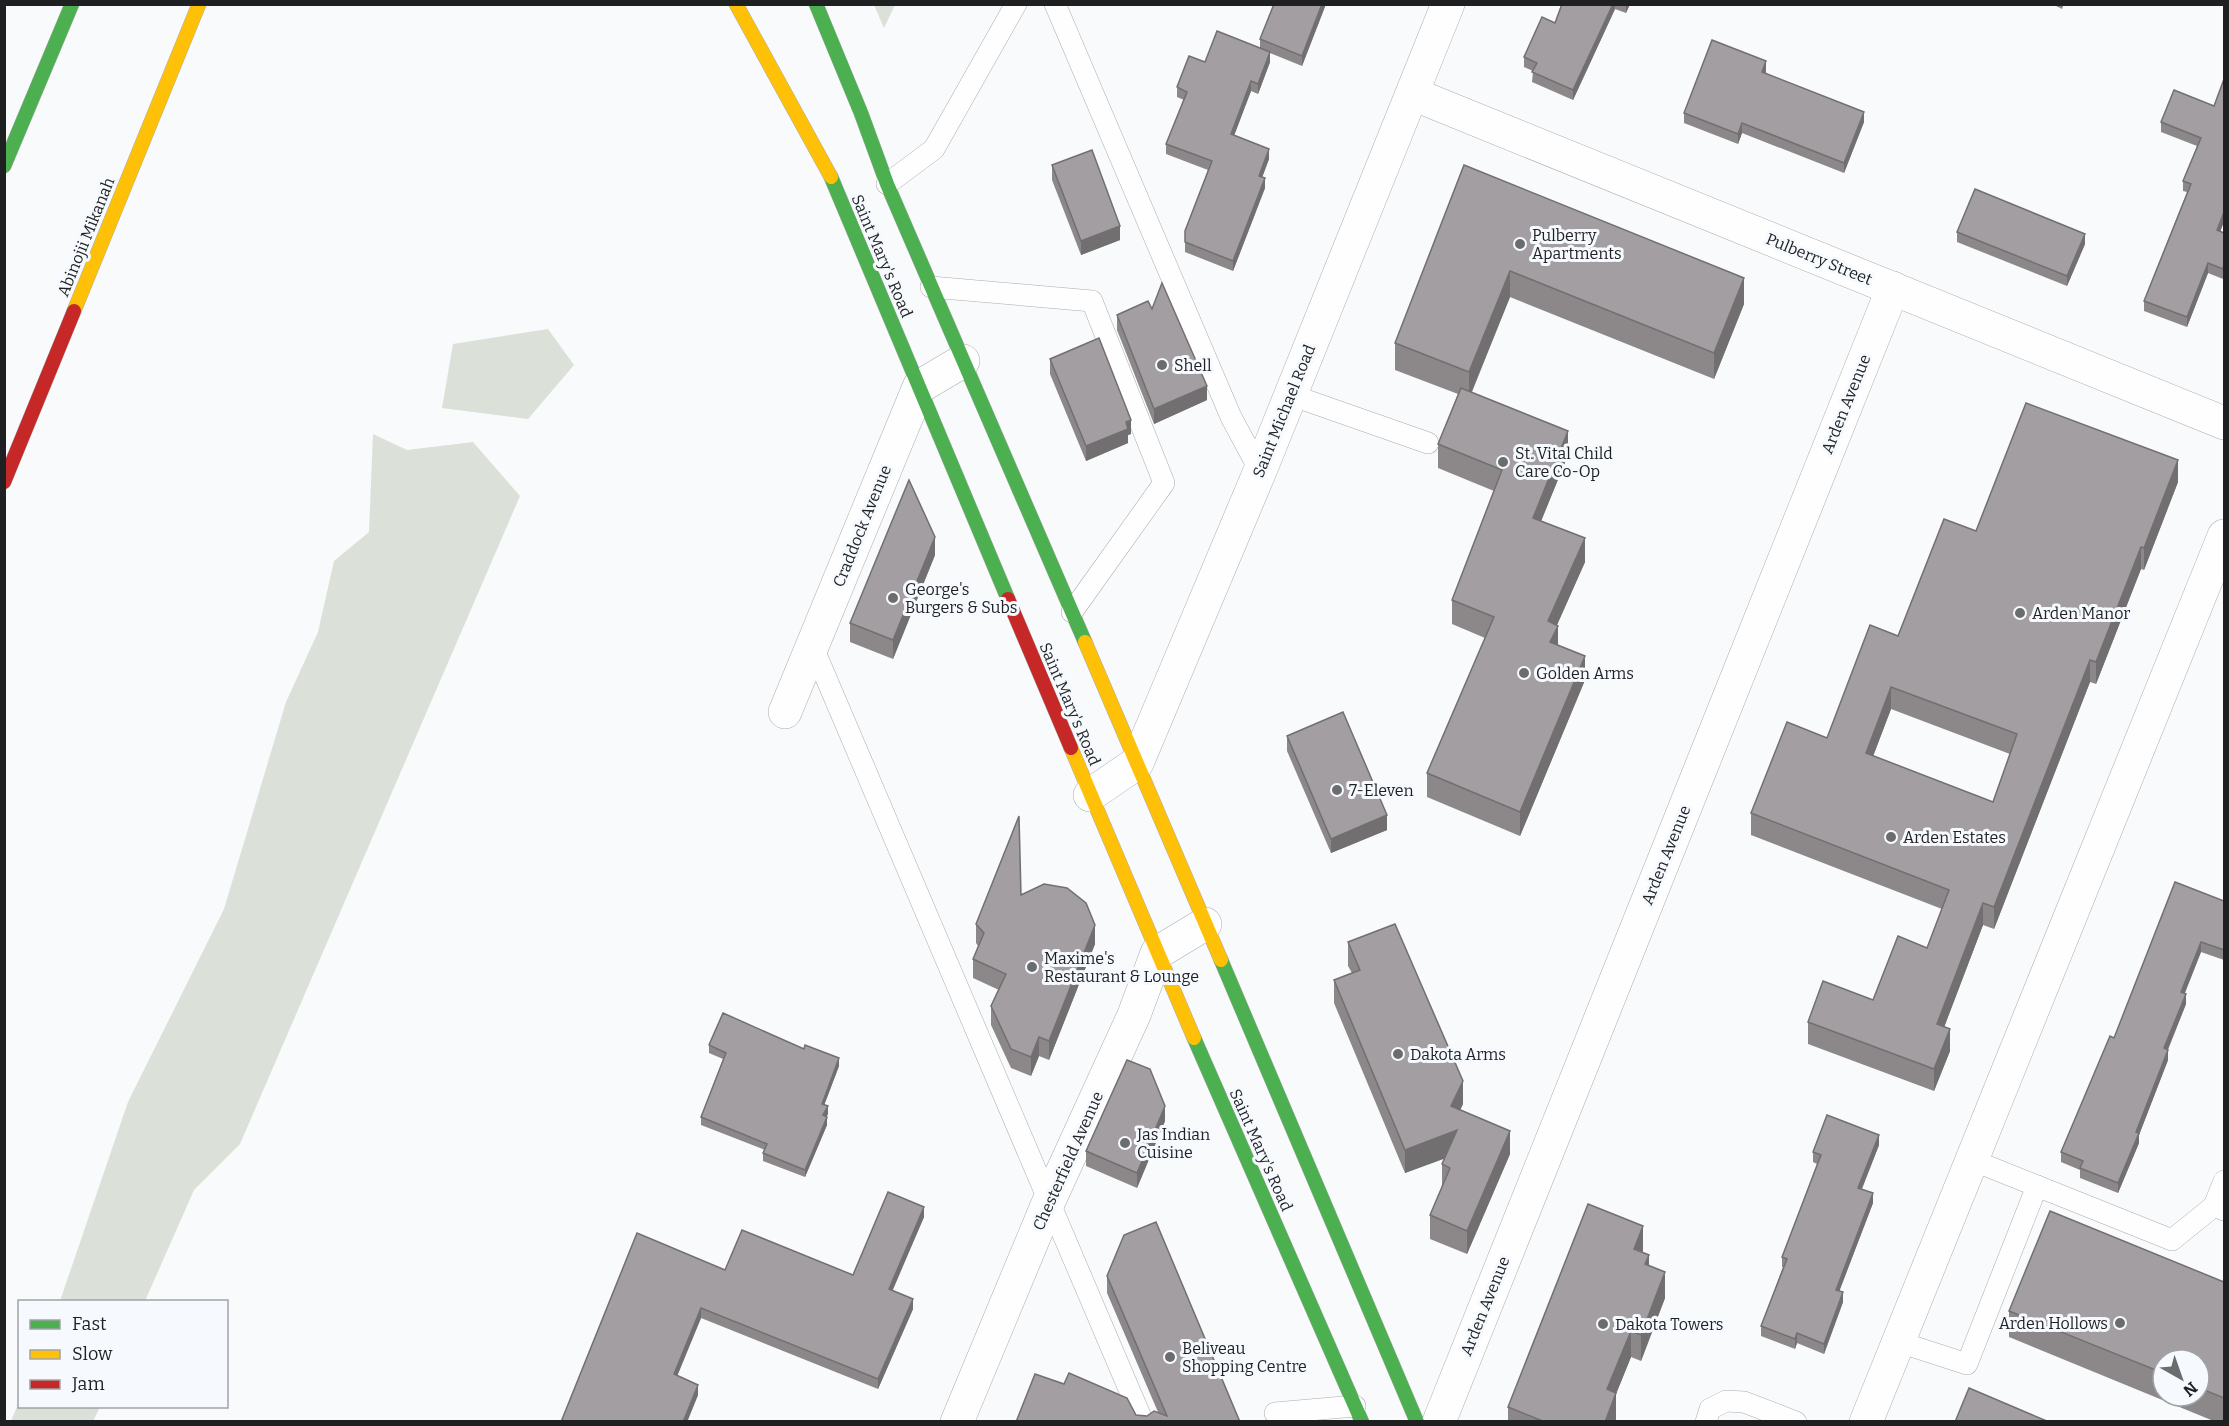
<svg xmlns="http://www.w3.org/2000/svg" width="2229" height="1426" font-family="Bitter,serif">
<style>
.green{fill:#dbe1d8}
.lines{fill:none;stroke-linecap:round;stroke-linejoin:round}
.lane-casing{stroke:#abadaf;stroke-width:22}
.street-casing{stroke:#abadaf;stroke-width:34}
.fast-casing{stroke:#abadaf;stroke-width:15}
.slow-casing{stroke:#abadaf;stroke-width:15}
.jam-casing{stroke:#abadaf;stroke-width:15}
.lane{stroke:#fefeff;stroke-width:21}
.street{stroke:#fefeff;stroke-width:33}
.fast{stroke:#4caf50;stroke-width:14}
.slow{stroke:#ffc107;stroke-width:14}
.jam{stroke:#c62828;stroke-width:14}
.wall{fill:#8c888a;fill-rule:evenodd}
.shaded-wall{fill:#726f71}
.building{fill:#a39ea1;stroke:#726f71;stroke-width:1.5;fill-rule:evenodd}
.poi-dot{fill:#6a6c6e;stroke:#f6fafe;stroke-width:2}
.labels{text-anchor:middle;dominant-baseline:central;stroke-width:6;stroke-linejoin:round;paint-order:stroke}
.poi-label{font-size:16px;fill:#1e2022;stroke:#f6fafe;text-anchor:start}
.street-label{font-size:16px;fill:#1e2022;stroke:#f6fafe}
</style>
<rect width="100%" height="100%" fill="#f8fafc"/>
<g class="green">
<path d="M874 5H895L884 28Z"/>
<path d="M548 329 574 365 528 419 442 408 453 344Z"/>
<path d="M373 434 407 450 473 442 520 496 240 1144 194 1190 145 1301H60L128 1102 224 909 286 702 318 632 334 561 369 532Z"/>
<path d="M19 1402 20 1406 100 1407 93 1421H11Z"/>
</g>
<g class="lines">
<defs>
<g id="lane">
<path d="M1055 4 1231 417 1260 471"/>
<path d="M887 184 934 149 1016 4"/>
<path d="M931 287 1092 301 1164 483 1072 612"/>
<path d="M1291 395 1428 443"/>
<path d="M812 645 1143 1422"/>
<path d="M2224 1181 2214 1206 2224 1210"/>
<path d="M2037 1186 2172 1240 2214 1206"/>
<path d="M1899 1342 1967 1364 2037 1186 1972 1160"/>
<path d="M1275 1413 1355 1406"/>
<path d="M1706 1422 1710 1409 1726 1401 1744 1402 1796 1422"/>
</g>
<g id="street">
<path d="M1413 94 2224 423"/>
<path d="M785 712 919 387 963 361"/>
<path d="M1090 795 1137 763 1260 471 1448 4"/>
<path d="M957 1422 1049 1201 1134 1015 1157 953 1205 924"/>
<path d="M1439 1422 1893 288"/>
<path d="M1866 1422 2224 536"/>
</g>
<g id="fast">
<path d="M816 4 861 113 887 184 1085 642"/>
<path d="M4 166 72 4"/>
<path d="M831 177 1008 599"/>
<path d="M1221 960 1417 1422"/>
<path d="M1194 1038 1362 1422"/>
</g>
<g id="slow">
<path d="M736 4 831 177"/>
<path d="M74 311 199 4"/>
<path d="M1085 642 1221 960"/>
<path d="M1071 748 1194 1038"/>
</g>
<g id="jam">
<path d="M4 482 74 311"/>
<path d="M1008 599 1071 748"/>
</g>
</defs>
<use href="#lane" class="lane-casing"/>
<use href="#street" class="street-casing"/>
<use href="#fast" class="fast-casing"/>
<use href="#slow" class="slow-casing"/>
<use href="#jam" class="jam-casing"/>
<use href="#lane" class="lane"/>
<use href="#street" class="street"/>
<use href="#fast" class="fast"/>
<use href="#slow" class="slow"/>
<use href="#jam" class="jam"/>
</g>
<g class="wall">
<path d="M1274 4H1326L1302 66 1270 53V62L1258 94 1251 91 1234 135 1269 159 1262 177 1265 188 1233 271 1185 252V231L1208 170 1166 154V144L1184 100 1177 97V87L1205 62 1260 48V39Z"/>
<path d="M1562 4H1630L1626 13 1615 9 1573 100 1532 82 1533 71 1524 67V57L1555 23Z"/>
<path d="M2052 4H2064L2062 9Z"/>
<path d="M1766 71V73L1864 122 1844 173 1742 133 1738 144 1684 123V113Z"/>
<path d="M2214 106 2221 232 2224 233V274L2223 279 2208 273 2187 327 2144 311V301L2187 192 2183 191V181L2197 146 2161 132V122Z"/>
<path d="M1052 165 1120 240 1081 255 1052 180Z"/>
<path d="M1464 165 1744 304 1714 379 1510 297 1472 392 1568 455 1541 521 1585 562 1557 625 1558 646 1585 680 1520 836 1427 797V773L1485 638 1452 624V600L1494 491 1438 468V444L1458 394 1395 370V343Z"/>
<path d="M1957 232 2085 244 2067 286 1957 242Z"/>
<path d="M1152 309 1207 400 1154 424 1117 330V315Z"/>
<path d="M1050 359 1131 434 1128 435V443L1086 461 1050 374Z"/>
<path d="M2178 482 2144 570 2141 569 2096 684 2090 682 1994 929 1983 925 1944 1027 1950 1051 1934 1091 1808 1044V1022L1873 1000 1927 948 1942 909 1751 835V813L1827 738 1898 636ZM1891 709 2010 754 1993 802 1873 756Z"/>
<path d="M935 555 893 659 850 642V623Z"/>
<path d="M1287 736 1387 830 1331 853 1287 751Z"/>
<path d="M1021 895 1095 944 1049 1060 1039 1056 1031 1076 1011 1068 991 1025V1006L999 990 973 978V959L978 946 976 943V924Z"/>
<path d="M2224 901V960L2201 952 2185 993 2186 1004 2168 1050V1060L2139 1135V1143L2118 1193 2080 1178V1170L2061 1162V1152L2114 1038Z"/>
<path d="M1348 942 1463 1104 1460 1110 1510 1154 1467 1254 1430 1239V1215L1442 1187V1164L1445 1158 1405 1173 1334 1003V980L1352 973 1348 966Z"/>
<path d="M709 1045 839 1066 824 1105 828 1114 826 1117 827 1125 805 1177 763 1161V1153L765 1150 701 1125V1117L723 1059 709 1053Z"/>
<path d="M1165 1121 1137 1188 1086 1166V1151Z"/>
<path d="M1879 1145 1862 1189 1873 1203 1839 1291 1843 1302 1824 1354 1797 1343 1795 1349 1761 1336V1326L1783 1267H1782V1257L1817 1164 1813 1162V1152Z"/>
<path d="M924 1217 892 1290 913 1309 878 1389 701 1318 677 1375 698 1395 687 1422H561L725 1270 853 1275Z"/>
<path d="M1643 1252 1665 1298 1641 1361 1631 1357 1616 1394V1419L1615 1422H1508V1407Z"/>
<path d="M1107 1276 1240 1422H1016L1136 1415 1147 1416 1158 1412 1107 1293Z"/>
<path d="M2224 1282V1422H2216L2009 1337V1311ZM2163 1360H2199V1396H2163Z"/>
</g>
<g class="shaded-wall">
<path d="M1322 4H1326L1302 66V56Z"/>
<path d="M1613 4H1615V9L1573 100V90Z"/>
<path d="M1626 4H1630L1626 13Z"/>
<path d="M1270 52V62L1258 94V84Z"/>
<path d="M1766 61V71L1762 82V72Z"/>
<path d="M1251 81V91L1231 144V134Z"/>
<path d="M1864 112V122L1844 173V163Z"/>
<path d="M1742 123V133L1738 144V134Z"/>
<path d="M1269 149V159L1259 186V176Z"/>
<path d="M1265 178V188L1233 271V261Z"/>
<path d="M2224 212V222L2217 240V230Z"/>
<path d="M1120 226V240L1081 255V241Z"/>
<path d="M2085 234V244L2067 286V276Z"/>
<path d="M2208 263V273L2187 327V317Z"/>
<path d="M2224 264V274L2223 279V269Z"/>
<path d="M1510 271V297L1469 398V372Z"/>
<path d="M1744 278V304L1714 379V353Z"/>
<path d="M1207 386V400L1154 424V409Z"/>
<path d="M1131 420V434L1128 435V443L1086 461V446Z"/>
<path d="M1568 431V455L1533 541V518Z"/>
<path d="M2178 460V482L2144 570V548Z"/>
<path d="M935 537V555L893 659V640Z"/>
<path d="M1585 538V562L1548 645V621Z"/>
<path d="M2141 547V569L2096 684V662Z"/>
<path d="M1558 626V650L1550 642Z"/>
<path d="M1585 656V680L1520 836V812Z"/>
<path d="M2090 660V682L1994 929V907Z"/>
<path d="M1891 687V709L1866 775V753Z"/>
<path d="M1387 815V830L1331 853V839Z"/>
<path d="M1983 903V925L1937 1046V1024Z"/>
<path d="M1095 925V944L1049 1060V1041Z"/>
<path d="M2201 942V952L2181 1002V992Z"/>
<path d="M2186 994V1004L2164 1058V1048Z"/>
<path d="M1950 1029V1051L1934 1091V1069Z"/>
<path d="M1039 1037V1056L1031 1076V1057Z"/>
<path d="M2168 1050V1060L2139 1135V1143L2118 1193V1183L2136 1132Z"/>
<path d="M839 1058V1066L822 1111V1104Z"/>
<path d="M1463 1081V1104L1451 1129V1106Z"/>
<path d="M828 1106V1114L823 1123V1115Z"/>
<path d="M1165 1106V1121L1137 1188V1173Z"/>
<path d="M827 1117V1125L805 1177V1170Z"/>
<path d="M1457 1130V1154L1405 1173V1150Z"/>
<path d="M1510 1131V1154L1467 1254V1231Z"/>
<path d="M1879 1135V1145L1858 1198V1188Z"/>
<path d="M1873 1193V1203L1836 1300V1290Z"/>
<path d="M924 1207V1217L889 1299V1289Z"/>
<path d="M1643 1226V1252L1634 1249Z"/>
<path d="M1649 1255V1281L1645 1264Z"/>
<path d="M1665 1272V1298L1641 1361V1335Z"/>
<path d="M1843 1292V1302L1824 1354V1344Z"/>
<path d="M913 1299V1309L878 1389V1379Z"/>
<path d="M701 1308V1318L674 1384V1374Z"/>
<path d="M1631 1331V1357L1616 1394V1419L1615 1422H1605L1607 1389Z"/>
<path d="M1797 1333V1343L1795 1349V1339Z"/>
<path d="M698 1385V1395L687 1422H683Z"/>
</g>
<g class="building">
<path d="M1274 4H1322L1302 56 1260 39Z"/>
<path d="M1562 4H1613L1573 90 1532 72 1537 63 1524 57 1542 17 1555 23Z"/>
<path d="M1217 31 1270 52 1258 84 1251 81 1231 134 1269 149 1259 176 1265 178 1233 261 1185 242V231L1212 161 1166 144 1187 92 1177 87 1189 56 1205 62Z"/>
<path d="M1712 40 1766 61 1762 72 1864 112 1844 163 1742 123 1738 134 1684 113Z"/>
<path d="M2224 79V212L2217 230 2224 233V264L2223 269 2208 263 2187 317 2144 301 2191 184 2183 181 2201 138 2161 122 2174 90 2214 106Z"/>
<path d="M1092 150 1120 226 1081 241 1052 165Z"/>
<path d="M1464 165 1744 278 1714 353 1510 271 1469 372 1395 343Z"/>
<path d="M1975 189 2085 234 2067 276 1957 232Z"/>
<path d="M1162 283 1207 386 1154 409 1117 315 1148 301 1152 309Z"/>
<path d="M1099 338 1131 420 1126 422 1128 429 1086 446 1050 359Z"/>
<path d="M1461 388 1568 431 1533 518 1585 538 1548 621 1558 626 1550 642 1585 656 1520 812 1427 773 1494 617 1452 600 1502 470 1438 444Z"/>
<path d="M2026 403 2178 460 2144 548 2141 547 2096 662 2090 660 1994 907 1983 903 1937 1024 1950 1029 1934 1069 1808 1022 1823 981 1873 1000 1898 936 1927 948 1949 890 1751 813 1787 722 1827 738 1870 625 1898 636 1944 519 1976 531ZM1891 687 2017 734 1993 802 1866 753Z"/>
<path d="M909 480 935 537 893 640 850 623Z"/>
<path d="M1343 712 1387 815 1331 839 1287 736Z"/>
<path d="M1019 816 1021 895 1044 884 1067 888 1086 903 1095 925 1049 1041 1039 1037 1031 1057 1011 1049 991 1006 1006 974 973 959 984 933 976 924Z"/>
<path d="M2175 882 2224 901V950L2201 942 2181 992 2186 994 2164 1048 2168 1050 2136 1132 2139 1133 2118 1183 2080 1168 2083 1161 2061 1152 2110 1036 2114 1038Z"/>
<path d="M1395 924 1463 1081 1451 1106 1510 1131 1467 1231 1430 1215 1450 1168 1442 1164 1457 1130 1405 1150 1334 980 1360 970 1348 942Z"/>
<path d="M723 1013 804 1049 805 1045 839 1058 822 1104 828 1106 823 1115 827 1117 805 1170 763 1153 767 1144 701 1117 726 1053 709 1045Z"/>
<path d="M1127 1060 1150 1069 1165 1106 1137 1173 1086 1151Z"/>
<path d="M1827 1115 1879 1135 1858 1188 1873 1193 1836 1290 1843 1292 1824 1344 1797 1333 1795 1339 1761 1326 1787 1259 1782 1257 1821 1155 1813 1152Z"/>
<path d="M888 1192 924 1207 889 1289 913 1299 878 1379 701 1308 674 1374 698 1385 683 1422H561L637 1233 725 1270 742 1230 853 1275Z"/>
<path d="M1588 1204 1643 1226 1634 1249 1649 1255 1645 1264 1665 1272 1641 1335 1631 1331 1607 1389 1616 1393 1605 1422H1545L1508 1407Z"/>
<path d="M2050 1211 2224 1282V1398L2199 1388V1360H2163V1373L2009 1311Z"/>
<path d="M1156 1222 1240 1422H1016L1035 1374 1064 1384 1069 1373 1127 1398 1136 1415 1147 1416 1154 1411 1167 1416 1107 1276 1124 1235Z"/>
<path d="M1969 1388 2049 1422H1955Z"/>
</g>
<g class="poi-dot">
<circle cx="1520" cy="244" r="6"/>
<circle cx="1162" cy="365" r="6"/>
<circle cx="1503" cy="462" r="6"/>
<circle cx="893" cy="598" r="6"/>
<circle cx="2020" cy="613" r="6"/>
<circle cx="1524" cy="673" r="6"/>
<circle cx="1337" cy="790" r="6"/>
<circle cx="1891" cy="837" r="6"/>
<circle cx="1032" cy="967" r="6"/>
<circle cx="1398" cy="1054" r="6"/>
<circle cx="1125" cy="1143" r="6"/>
<circle cx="2120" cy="1323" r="6"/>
<circle cx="1603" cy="1324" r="6"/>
<circle cx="1170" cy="1357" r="6"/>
</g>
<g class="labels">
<g class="poi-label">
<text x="1532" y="235">Pulberry<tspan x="1532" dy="18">Apartments</tspan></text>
<text x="1174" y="365">Shell</text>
<text x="1515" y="453">St. Vital Child<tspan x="1515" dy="18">Care Co-Op</tspan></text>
<text x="905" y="589">George's<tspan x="905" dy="18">Burgers &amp; Subs</tspan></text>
<text x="2032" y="613">Arden Manor</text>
<text x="1536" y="673">Golden Arms</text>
<text x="1349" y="790">7-Eleven</text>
<text x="1903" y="837">Arden Estates</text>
<text x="1044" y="958">Maxime's<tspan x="1044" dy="18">Restaurant &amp; Lounge</tspan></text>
<text x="1410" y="1054">Dakota Arms</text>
<text x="1137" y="1134">Jas Indian<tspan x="1137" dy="18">Cuisine</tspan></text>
<text x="2108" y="1323" text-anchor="end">Arden Hollows</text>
<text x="1615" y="1324">Dakota Towers</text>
<text x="1182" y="1348">Beliveau<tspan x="1182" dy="18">Shopping Centre</tspan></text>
</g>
<g class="street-label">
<text transform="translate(86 237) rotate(-68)">Abinojii Mikanah</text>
<text transform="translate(882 256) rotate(67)">Saint Mary's Road</text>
<text transform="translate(1819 259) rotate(22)">Pulberry Street</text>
<text transform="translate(1846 404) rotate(-68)">Arden Avenue</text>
<text transform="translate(1284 411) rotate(-68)">Saint Michael Road</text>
<text transform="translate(862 526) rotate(-68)">Craddock Avenue</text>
<text transform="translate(1070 704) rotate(67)">Saint Mary's Road</text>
<text transform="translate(1666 855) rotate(-68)">Arden Avenue</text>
<text transform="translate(1261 1150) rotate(66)">Saint Mary's Road</text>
<text transform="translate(1068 1161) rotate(-66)">Chesterfield Avenue</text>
<text transform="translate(1485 1306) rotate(-68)">Arden Avenue</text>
</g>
</g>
<rect width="2229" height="1426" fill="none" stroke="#1e2022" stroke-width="12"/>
<rect x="18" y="1300" width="210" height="108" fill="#f6fafe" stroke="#a0a3a6" stroke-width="1.5"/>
<rect x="30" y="1320" width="30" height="9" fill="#4caf50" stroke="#a0a3a6" stroke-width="1.5"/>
<text x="72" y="1330" font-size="18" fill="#1e2022">Fast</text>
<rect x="30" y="1350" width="30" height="9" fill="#ffc107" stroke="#a0a3a6" stroke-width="1.5"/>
<text x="72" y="1360" font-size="18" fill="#1e2022">Slow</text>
<rect x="30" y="1380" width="30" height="9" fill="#c62828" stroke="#a0a3a6" stroke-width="1.5"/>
<text x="72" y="1390" font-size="18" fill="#1e2022">Jam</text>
<g transform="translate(2181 1378) rotate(140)"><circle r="28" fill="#f6fafe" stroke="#a0a3a6" stroke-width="1.5"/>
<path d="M0-4.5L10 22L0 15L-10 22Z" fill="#6a6c6e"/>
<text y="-9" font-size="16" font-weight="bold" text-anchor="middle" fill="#1e2022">N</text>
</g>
</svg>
